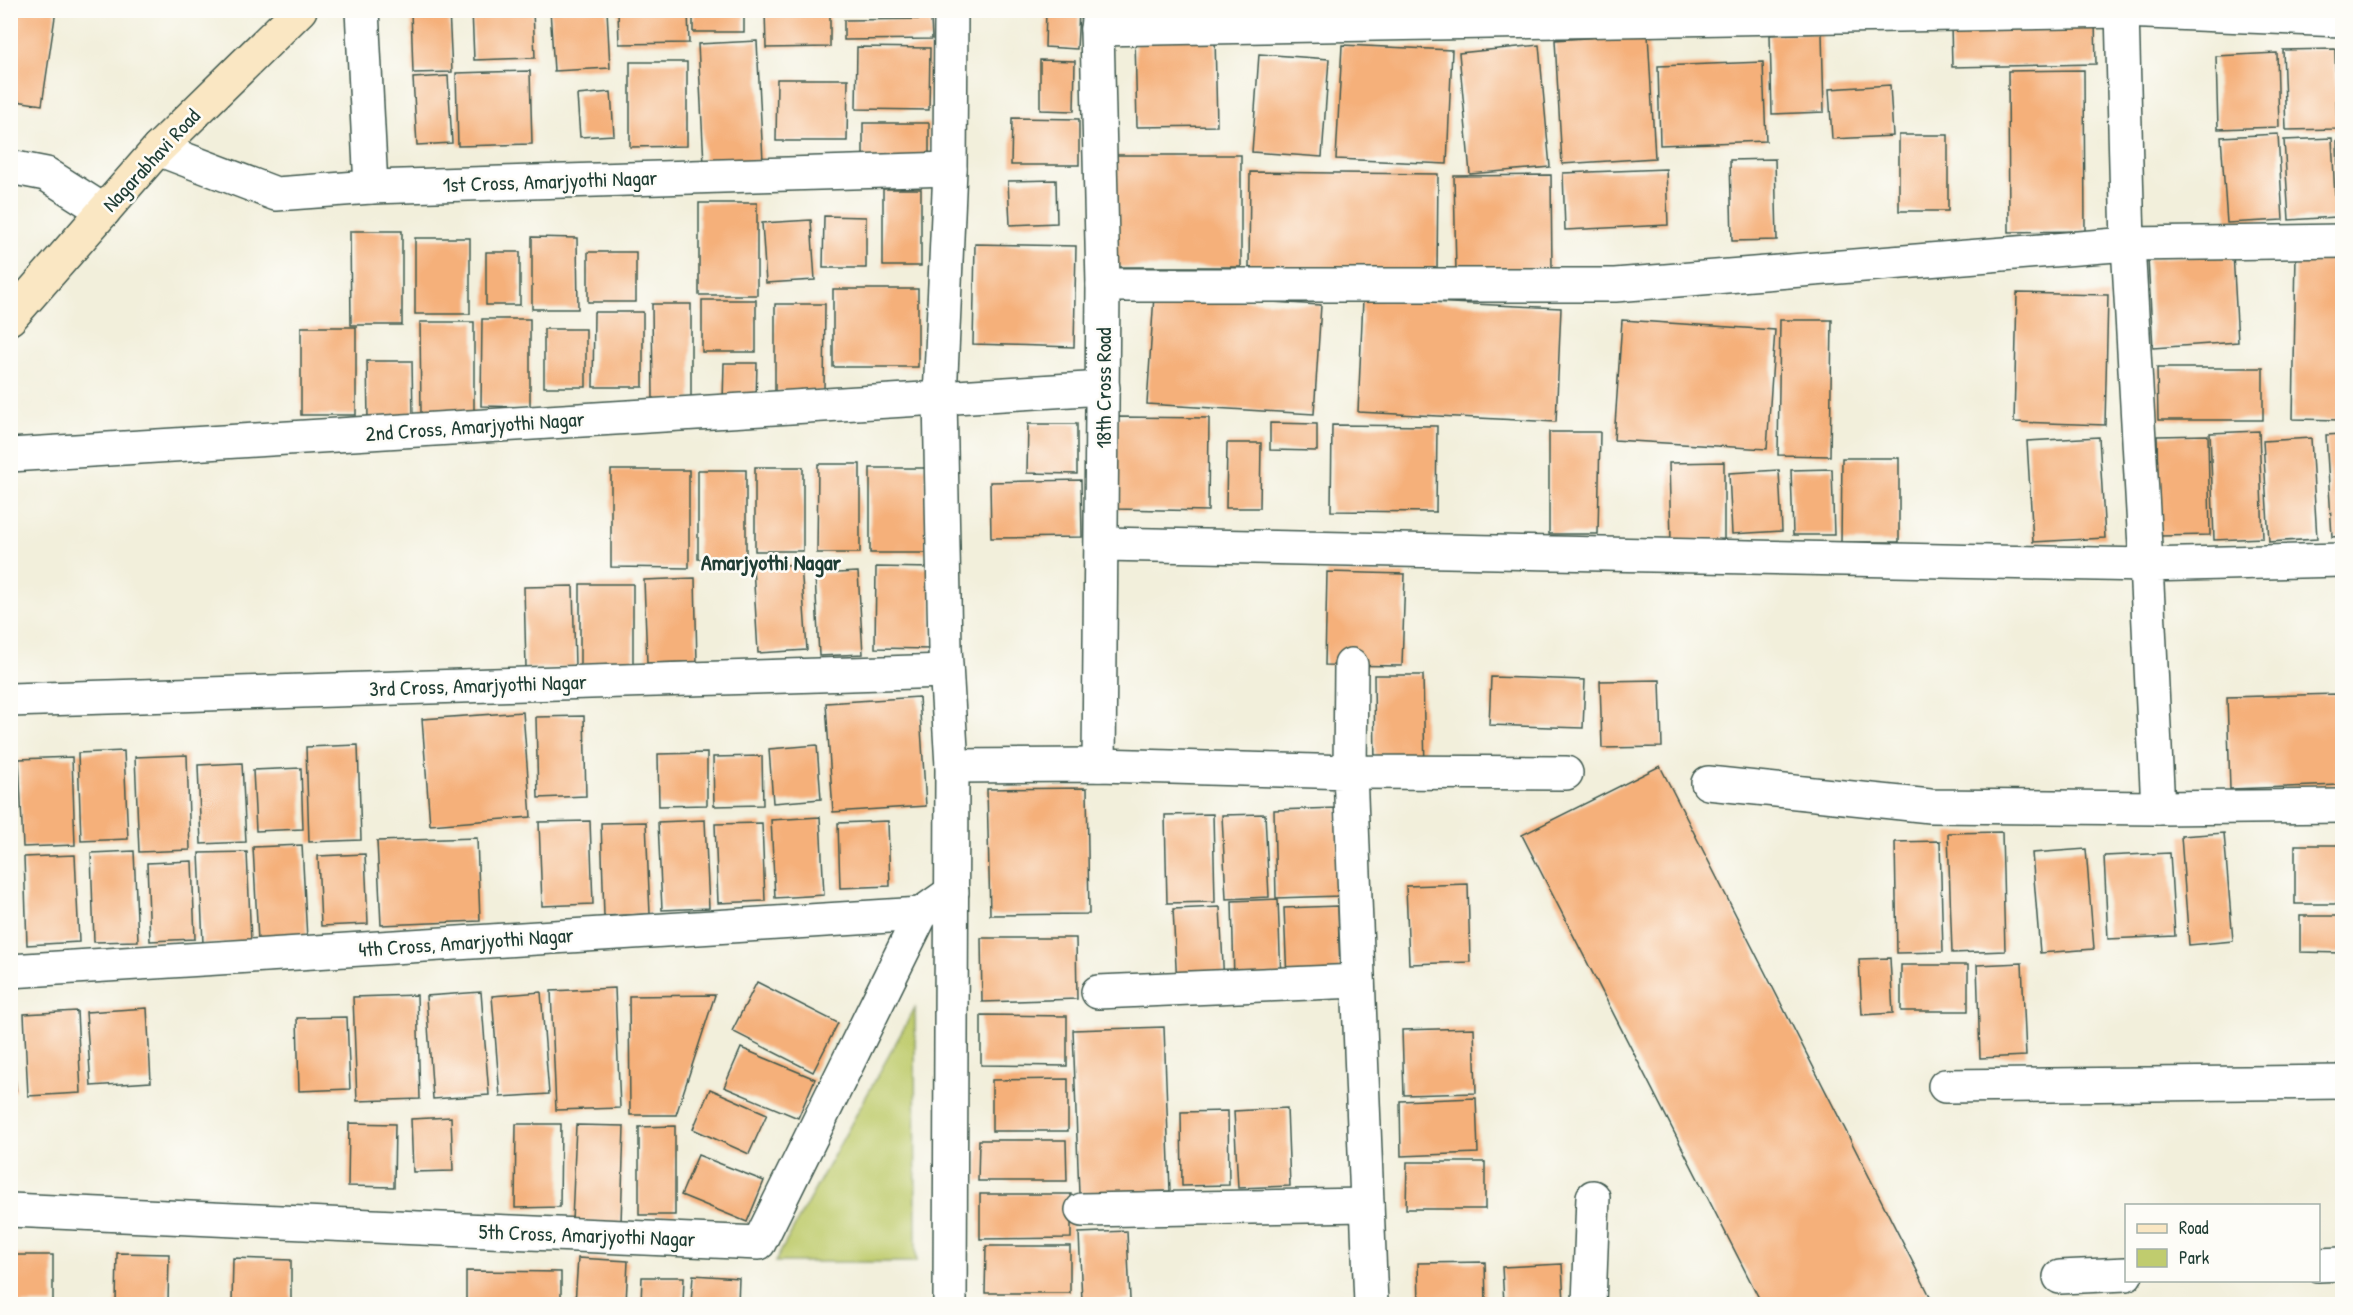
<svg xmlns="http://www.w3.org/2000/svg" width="2353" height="1315" font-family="'Patrick Hand',sans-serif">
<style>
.green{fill:#c0cc6e;stroke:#708451;stroke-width:1.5}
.building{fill:#f5b07a}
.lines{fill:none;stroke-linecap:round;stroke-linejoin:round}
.street-casing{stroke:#3f584d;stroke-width:36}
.secondary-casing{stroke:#3f584d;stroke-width:36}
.street{stroke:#fff;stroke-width:33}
.secondary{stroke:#fae7c3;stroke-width:33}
.labels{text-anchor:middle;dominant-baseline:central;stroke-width:5;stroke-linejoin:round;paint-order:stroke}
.street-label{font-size:21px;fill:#1f3d34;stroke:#fdfcf7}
.neighbourhood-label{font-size:22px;font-weight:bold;fill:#1f3d34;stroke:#fdfcf7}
</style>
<rect width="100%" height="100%" fill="#fdfcf7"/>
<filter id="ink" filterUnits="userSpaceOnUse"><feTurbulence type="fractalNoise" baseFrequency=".0167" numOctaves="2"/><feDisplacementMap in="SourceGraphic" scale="12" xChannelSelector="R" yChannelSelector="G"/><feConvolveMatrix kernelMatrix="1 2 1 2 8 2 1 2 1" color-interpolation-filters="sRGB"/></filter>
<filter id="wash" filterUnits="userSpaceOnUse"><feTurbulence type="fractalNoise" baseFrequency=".008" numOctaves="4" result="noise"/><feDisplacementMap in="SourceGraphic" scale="24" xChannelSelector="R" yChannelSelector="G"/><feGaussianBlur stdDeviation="1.35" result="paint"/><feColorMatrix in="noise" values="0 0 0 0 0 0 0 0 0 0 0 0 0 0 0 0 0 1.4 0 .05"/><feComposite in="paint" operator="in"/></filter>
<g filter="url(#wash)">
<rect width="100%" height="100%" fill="#f2efdb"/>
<path class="green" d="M915 1008 916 1262H775Z"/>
<g id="blocks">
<g class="building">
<path d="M10 10H56L42 105 10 100Z"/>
<path d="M411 10H449L452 72 413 73Z"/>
<path d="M472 10H533L535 58 474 60Z"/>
<path d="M550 10H607L610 68 554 71Z"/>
<path d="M618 10H688L689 43 619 44Z"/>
<rect x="693" y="10" width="51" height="22"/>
<path d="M765 10H830V47L766 48Z"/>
<path d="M1046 10H1079L1077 49 1045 47Z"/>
<path d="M931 19 932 39 844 40V20Z"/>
<path d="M2095 21 2096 64 1952 67 1951 25Z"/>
<path d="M1822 33 1824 112 1772 114 1770 35Z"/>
<path d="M1648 34 1655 158 1562 164 1555 40Z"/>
<path d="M1215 36 1217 126 1137 127 1135 38Z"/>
<path d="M757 41 763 161 704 164 698 44Z"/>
<path d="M1342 45 1452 50 1447 164 1336 159Z"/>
<path d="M1539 45 1550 167 1470 174 1459 53Z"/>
<path d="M857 47 930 48 929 110 856 109Z"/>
<rect x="2340" y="47" width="2" height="37"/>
<path d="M2335 49 2337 129 2286 130 2283 50Z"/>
<path d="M2277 53 2279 127 2218 129 2216 56Z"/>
<path d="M1259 54 1329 59 1322 157 1252 152Z"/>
<path d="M1040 60 1075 61 1074 111 1040 110Z"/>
<path d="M630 62H687V146L630 147Z"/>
<path d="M1763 62 1766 141 1660 145 1658 66Z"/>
<path d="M2084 70 2085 231 2009 232 2008 71Z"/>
<path d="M530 71 532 144 458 146 456 73Z"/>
<path d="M448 76 452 143 417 145 413 78Z"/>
<path d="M777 79H848L847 141H776Z"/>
<path d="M1890 85 1893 136 1832 139 1829 89Z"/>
<path d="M611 92 614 135 580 137 577 95Z"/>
<path d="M1012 118 1079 119V165H1011Z"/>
<rect x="863" y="123" width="66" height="38"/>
<path d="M2278 134 2283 220 2227 223 2221 137Z"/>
<rect x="1899" y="135" width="49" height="76"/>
<path d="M2332 138 2336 217 2289 220 2284 140Z"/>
<path d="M2337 141H2342V217H2339Z"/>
<rect x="1109" y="155" width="132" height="112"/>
<path d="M1775 159 1777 240 1732 241 1730 160Z"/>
<path d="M1666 169 1668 225 1565 230 1563 173Z"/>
<path d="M1250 172 1438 174 1437 272 1249 270Z"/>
<path d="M1551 175 1552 270 1456 272 1454 176Z"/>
<path d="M1056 180 1057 223 1010 225 1008 181Z"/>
<rect x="883" y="189" width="38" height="77"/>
<rect x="699" y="203" width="58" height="92"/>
<path d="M824 216 866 217V268H823Z"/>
<path d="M811 220 815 280 766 283 762 223Z"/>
<path d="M350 231H402V325H351Z"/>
<path d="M532 237 577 238 578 309H532Z"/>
<rect x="415" y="238" width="55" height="76"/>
<path d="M975 244 1076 246 1074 347 973 344Z"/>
<rect x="486" y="252" width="34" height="53"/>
<rect x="588" y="252" width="48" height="50"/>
<path d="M2233 253 2238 342 2153 348 2148 259Z"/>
<path d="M2296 254H2342V420L2293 419Z"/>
<rect x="833" y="289" width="85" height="78"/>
<path d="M2017 293 2108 295 2105 425 2014 422Z"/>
<path d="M1154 295 1321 305 1314 414 1147 404Z"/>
<path d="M1363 299 1561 308 1556 422 1358 412Z"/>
<rect x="702" y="300" width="54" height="52"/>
<path d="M652 304H691V400H653Z"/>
<path d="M775 304H825L824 391H775Z"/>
<path d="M594 312H643V387H593Z"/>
<path d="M482 319H530V407L481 406Z"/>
<path d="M1622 320 1775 330 1767 449 1614 440Z"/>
<path d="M1780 320H1832L1830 456 1778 455Z"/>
<path d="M420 322H474V415H421Z"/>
<rect x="301" y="327" width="55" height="88"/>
<rect x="544" y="329" width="42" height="58"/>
<path d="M367 361H412L413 418 368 419Z"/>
<path d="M724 363H757L756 402H723Z"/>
<path d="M2157 368H2263V420H2158Z"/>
<path d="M1118 417 1209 418 1208 511 1116 509Z"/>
<path d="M1270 423 1317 424V451L1270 450Z"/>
<path d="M1028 424H1077V474L1027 473Z"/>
<path d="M1332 425 1437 426 1436 512 1331 511Z"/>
<path d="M2259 431 2263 538 2214 540 2210 433Z"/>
<path d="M1549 432H1600L1598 534H1549Z"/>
<path d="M2342 434V536L2332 537 2326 435Z"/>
<path d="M2208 435 2210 535 2159 536 2157 436Z"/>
<path d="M2099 437 2105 538 2033 542 2027 441Z"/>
<path d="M2311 438 2317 539 2269 542 2263 441Z"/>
<path d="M1227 443H1261L1260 508H1226Z"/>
<path d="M1842 458H1899V542H1841Z"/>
<path d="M1724 462V540L1671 541 1669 463Z"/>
<path d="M818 464H860V553H817Z"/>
<rect x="755" y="467" width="48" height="84"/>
<rect x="870" y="468" width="56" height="85"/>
<path d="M1832 469 1834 535H1793L1791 470Z"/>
<path d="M611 470H689V568L611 567Z"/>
<rect x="698" y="470" width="48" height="89"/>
<path d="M1779 470 1782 531 1732 534 1729 473Z"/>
<path d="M1081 480 1082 537 991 538 990 482Z"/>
<path d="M801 564 807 650 758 653 753 567Z"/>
<path d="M876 567 932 568 931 649 875 648Z"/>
<path d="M858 572 863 654 819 656 815 574Z"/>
<path d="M1327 572 1405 574 1402 666 1325 665Z"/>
<path d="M695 578 697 662 647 663 644 580Z"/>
<rect x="580" y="584" width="53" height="82"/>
<path d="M573 586 575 667 526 668 524 587Z"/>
<path d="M1374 675H1423L1425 771 1375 772Z"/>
<path d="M1491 677 1585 680 1583 728 1489 725Z"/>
<path d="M1660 680 1662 747 1602 748 1600 681Z"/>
<path d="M2338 694 2340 785 2230 789 2227 697Z"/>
<path d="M919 697 926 806 833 812 826 703Z"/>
<path d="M523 712 531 817 430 825 422 719Z"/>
<path d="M584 716 586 796 538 798 536 717Z"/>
<path d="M358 745 361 840 309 842 306 747Z"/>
<path d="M817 745 821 799 773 803 769 749Z"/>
<path d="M124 751 128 839 81 841 78 753Z"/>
<path d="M707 753V805L659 806 658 754Z"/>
<path d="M187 755 190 850 139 852 135 757Z"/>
<path d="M762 756 763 805 714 806 713 757Z"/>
<path d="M72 757 75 845 23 847 19 759Z"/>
<path d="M242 763 246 842 201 844 198 765Z"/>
<path d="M1660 766 1934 1304H1762L1522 835Z"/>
<path d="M301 768 303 829 256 831 253 770Z"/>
<path d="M1087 788 1089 914 990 915 987 789Z"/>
<path d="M1338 808 1340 896 1276 898 1274 810Z"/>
<path d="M1213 814 1215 902 1167 903 1165 815Z"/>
<path d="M1265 814 1269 897 1226 899 1222 815Z"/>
<path d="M820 817 824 895 775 898 771 820Z"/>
<path d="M705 820 709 908 662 910 658 822Z"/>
<path d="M590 821 593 904 542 906 539 822Z"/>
<path d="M888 821 890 886 840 888 838 823Z"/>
<path d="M646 822 650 914 604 916 601 823Z"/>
<path d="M762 823 765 901 718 903 715 824Z"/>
<path d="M2002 832 2005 951 1952 953 1948 833Z"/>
<path d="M2224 833 2233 941 2189 945 2181 836Z"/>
<path d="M477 838 480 921 381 925 377 841Z"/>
<path d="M1940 841 1943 952 1897 953 1895 842Z"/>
<path d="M302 845 307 939 258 941 253 847Z"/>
<rect x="2295" y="845" width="47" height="59"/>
<path d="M2086 849 2094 949 2040 953 2032 853Z"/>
<path d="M134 851 138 941 94 942 91 853Z"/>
<path d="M247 852 251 942 203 944 199 853Z"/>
<path d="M2170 853 2175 936 2108 939 2104 856Z"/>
<path d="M365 854 368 924 321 926 318 856Z"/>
<path d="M75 855 79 942 27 945 24 857Z"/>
<path d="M192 861 195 939 150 941 147 863Z"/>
<path d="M1468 884 1470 962 1409 964 1406 886Z"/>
<path d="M1278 899 1281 979 1234 980 1232 901Z"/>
<path d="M1338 906 1340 978 1287 980 1284 908Z"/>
<path d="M1220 907 1224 984 1177 986 1173 909Z"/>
<path d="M2300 916H2342V953L2300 952Z"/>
<path d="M981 938H1076L1077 999 982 1002Z"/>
<path d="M1890 958 1893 1013 1862 1015 1859 959Z"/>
<path d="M2022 963 2026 1056 1980 1058 1977 965Z"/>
<rect x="1901" y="965" width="67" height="46"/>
<path d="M757 982 838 1023 813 1072 732 1031Z"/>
<path d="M615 988 620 1108 556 1110 551 991Z"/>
<path d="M481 992 489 1095 433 1099 426 996Z"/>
<path d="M541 992 549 1094 500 1097 492 996Z"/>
<path d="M417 995 420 1099 357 1101 353 997Z"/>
<path d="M715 995 676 1115H630L629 996Z"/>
<path d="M147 1008 151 1082 91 1086 86 1012Z"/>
<path d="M77 1011 81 1093 28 1096 24 1014Z"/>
<path d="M981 1015 1067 1016V1066L981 1065Z"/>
<path d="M347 1017 350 1089 299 1091 297 1018Z"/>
<path d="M10 1025H12L16 1091 10 1092Z"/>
<path d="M1164 1027 1170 1191 1079 1194 1073 1030Z"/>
<path d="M1474 1028 1476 1093 1404 1095 1402 1030Z"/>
<path d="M741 1048 815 1079 798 1118 724 1087Z"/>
<path d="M1068 1079V1131H992V1080Z"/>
<path d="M710 1089 767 1114 749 1154 693 1129Z"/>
<path d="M1476 1098 1478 1153 1401 1156 1400 1101Z"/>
<path d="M1287 1108 1290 1186 1238 1188 1234 1111Z"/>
<path d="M1228 1111 1229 1185 1182 1186 1181 1112Z"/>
<path d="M451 1117 453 1171 413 1172 411 1119Z"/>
<path d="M349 1123 395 1124 394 1187 348 1186Z"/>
<path d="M516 1124H561L560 1207 515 1208Z"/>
<path d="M576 1125 624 1126 621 1223 572 1221Z"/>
<path d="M675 1126V1215H639V1127Z"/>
<path d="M979 1140H1066L1067 1181H978Z"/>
<path d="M698 1155 764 1181 747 1222 681 1195Z"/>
<path d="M1407 1162H1485V1209H1406Z"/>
<path d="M980 1194H1071V1238L980 1239Z"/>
<path d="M1127 1231 1130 1300 1082 1301 1079 1233Z"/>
<path d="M986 1246H1070V1293H985Z"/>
<path d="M117 1253 169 1254 168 1304H116Z"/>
<rect x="10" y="1255" width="43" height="49"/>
<path d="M233 1258 291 1260V1304H232Z"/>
<path d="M578 1258 628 1261 626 1304H575Z"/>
<path d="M1485 1262 1486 1304H1419L1418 1263Z"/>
<path d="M1562 1264 1564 1304H1504L1502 1267Z"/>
<path d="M466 1271 561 1272V1304H466Z"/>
<path d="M693 1275 739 1278 738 1304H691Z"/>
<path d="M642 1277H684L683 1304H641Z"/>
</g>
</g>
</g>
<g filter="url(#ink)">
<use href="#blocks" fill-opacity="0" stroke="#3f584d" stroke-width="1.5"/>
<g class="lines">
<defs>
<g id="street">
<path d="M362 10 371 187"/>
<path d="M1099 10 1097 29 1103 285 1099 765"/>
<path d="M1097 29 2122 11 2342 20"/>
<path d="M158 149 276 194 371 187 950 169"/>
<path d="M10 167 46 174 104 211"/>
<path d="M1103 285H1615L2128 244 2342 241"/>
<path d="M10 455 1103 388"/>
<path d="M1103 544 2146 565 2128 244 2122 10"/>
<path d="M1351 665 1350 772 1566 773"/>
<path d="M10 700 946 671"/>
<path d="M952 766 1099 765 1350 772 1371 1304"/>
<path d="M1708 783 1930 806 2158 808 2342 806"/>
<path d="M2158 808 2146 565 2342 560"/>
<path d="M10 971 921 914"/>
<path d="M1098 992 1358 981"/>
<path d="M1945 1086 2342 1082"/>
<path d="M10 1210 759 1243 921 914 952 892"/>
<path d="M1082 1210 1367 1205"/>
<path d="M2318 1265 2342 1264"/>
<path d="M2060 1277 2126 1274"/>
<path d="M950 1304 952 766 945 648 940 398 950 169 951 10"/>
<path d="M1589 1304 1593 1197"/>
</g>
<path id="secondary" d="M10 318 158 149 300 10"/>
</defs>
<use href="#street" class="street-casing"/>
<use href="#secondary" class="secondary-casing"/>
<use href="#street" class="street"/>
<use href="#secondary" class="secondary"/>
</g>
</g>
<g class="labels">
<g class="street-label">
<text transform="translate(151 160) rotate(-47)">Nagarabhavi Road</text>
<text transform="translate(550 181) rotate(-2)">1st Cross, Amarjyothi Nagar</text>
<text transform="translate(1103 388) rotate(-90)">18th Cross Road</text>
<text transform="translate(475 426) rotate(-4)">2nd Cross, Amarjyothi Nagar</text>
<text transform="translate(478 685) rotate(-2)">3rd Cross, Amarjyothi Nagar</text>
<text transform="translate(466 942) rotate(-4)">4th Cross, Amarjyothi Nagar</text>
<text transform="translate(587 1235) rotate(2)">5th Cross, Amarjyothi Nagar</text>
</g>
<g class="neighbourhood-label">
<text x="771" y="562">Amarjyothi Nagar</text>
</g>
</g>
<rect width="2353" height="1315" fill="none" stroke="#fdfcf7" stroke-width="36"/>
<rect x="2125" y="1204" width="195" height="78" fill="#fdfcf7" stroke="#a4b0a9" stroke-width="1.5"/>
<rect x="2137" y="1224" width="30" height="9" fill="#fae7c3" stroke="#a4b0a9" stroke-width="1.5"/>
<text x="2179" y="1234" font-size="18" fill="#1f3d34">Road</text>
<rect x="2137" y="1249" width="30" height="18" fill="#c0cc6e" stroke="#a4b0a9" stroke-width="1.5"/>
<text x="2179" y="1264" font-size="18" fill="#1f3d34">Park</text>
</svg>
